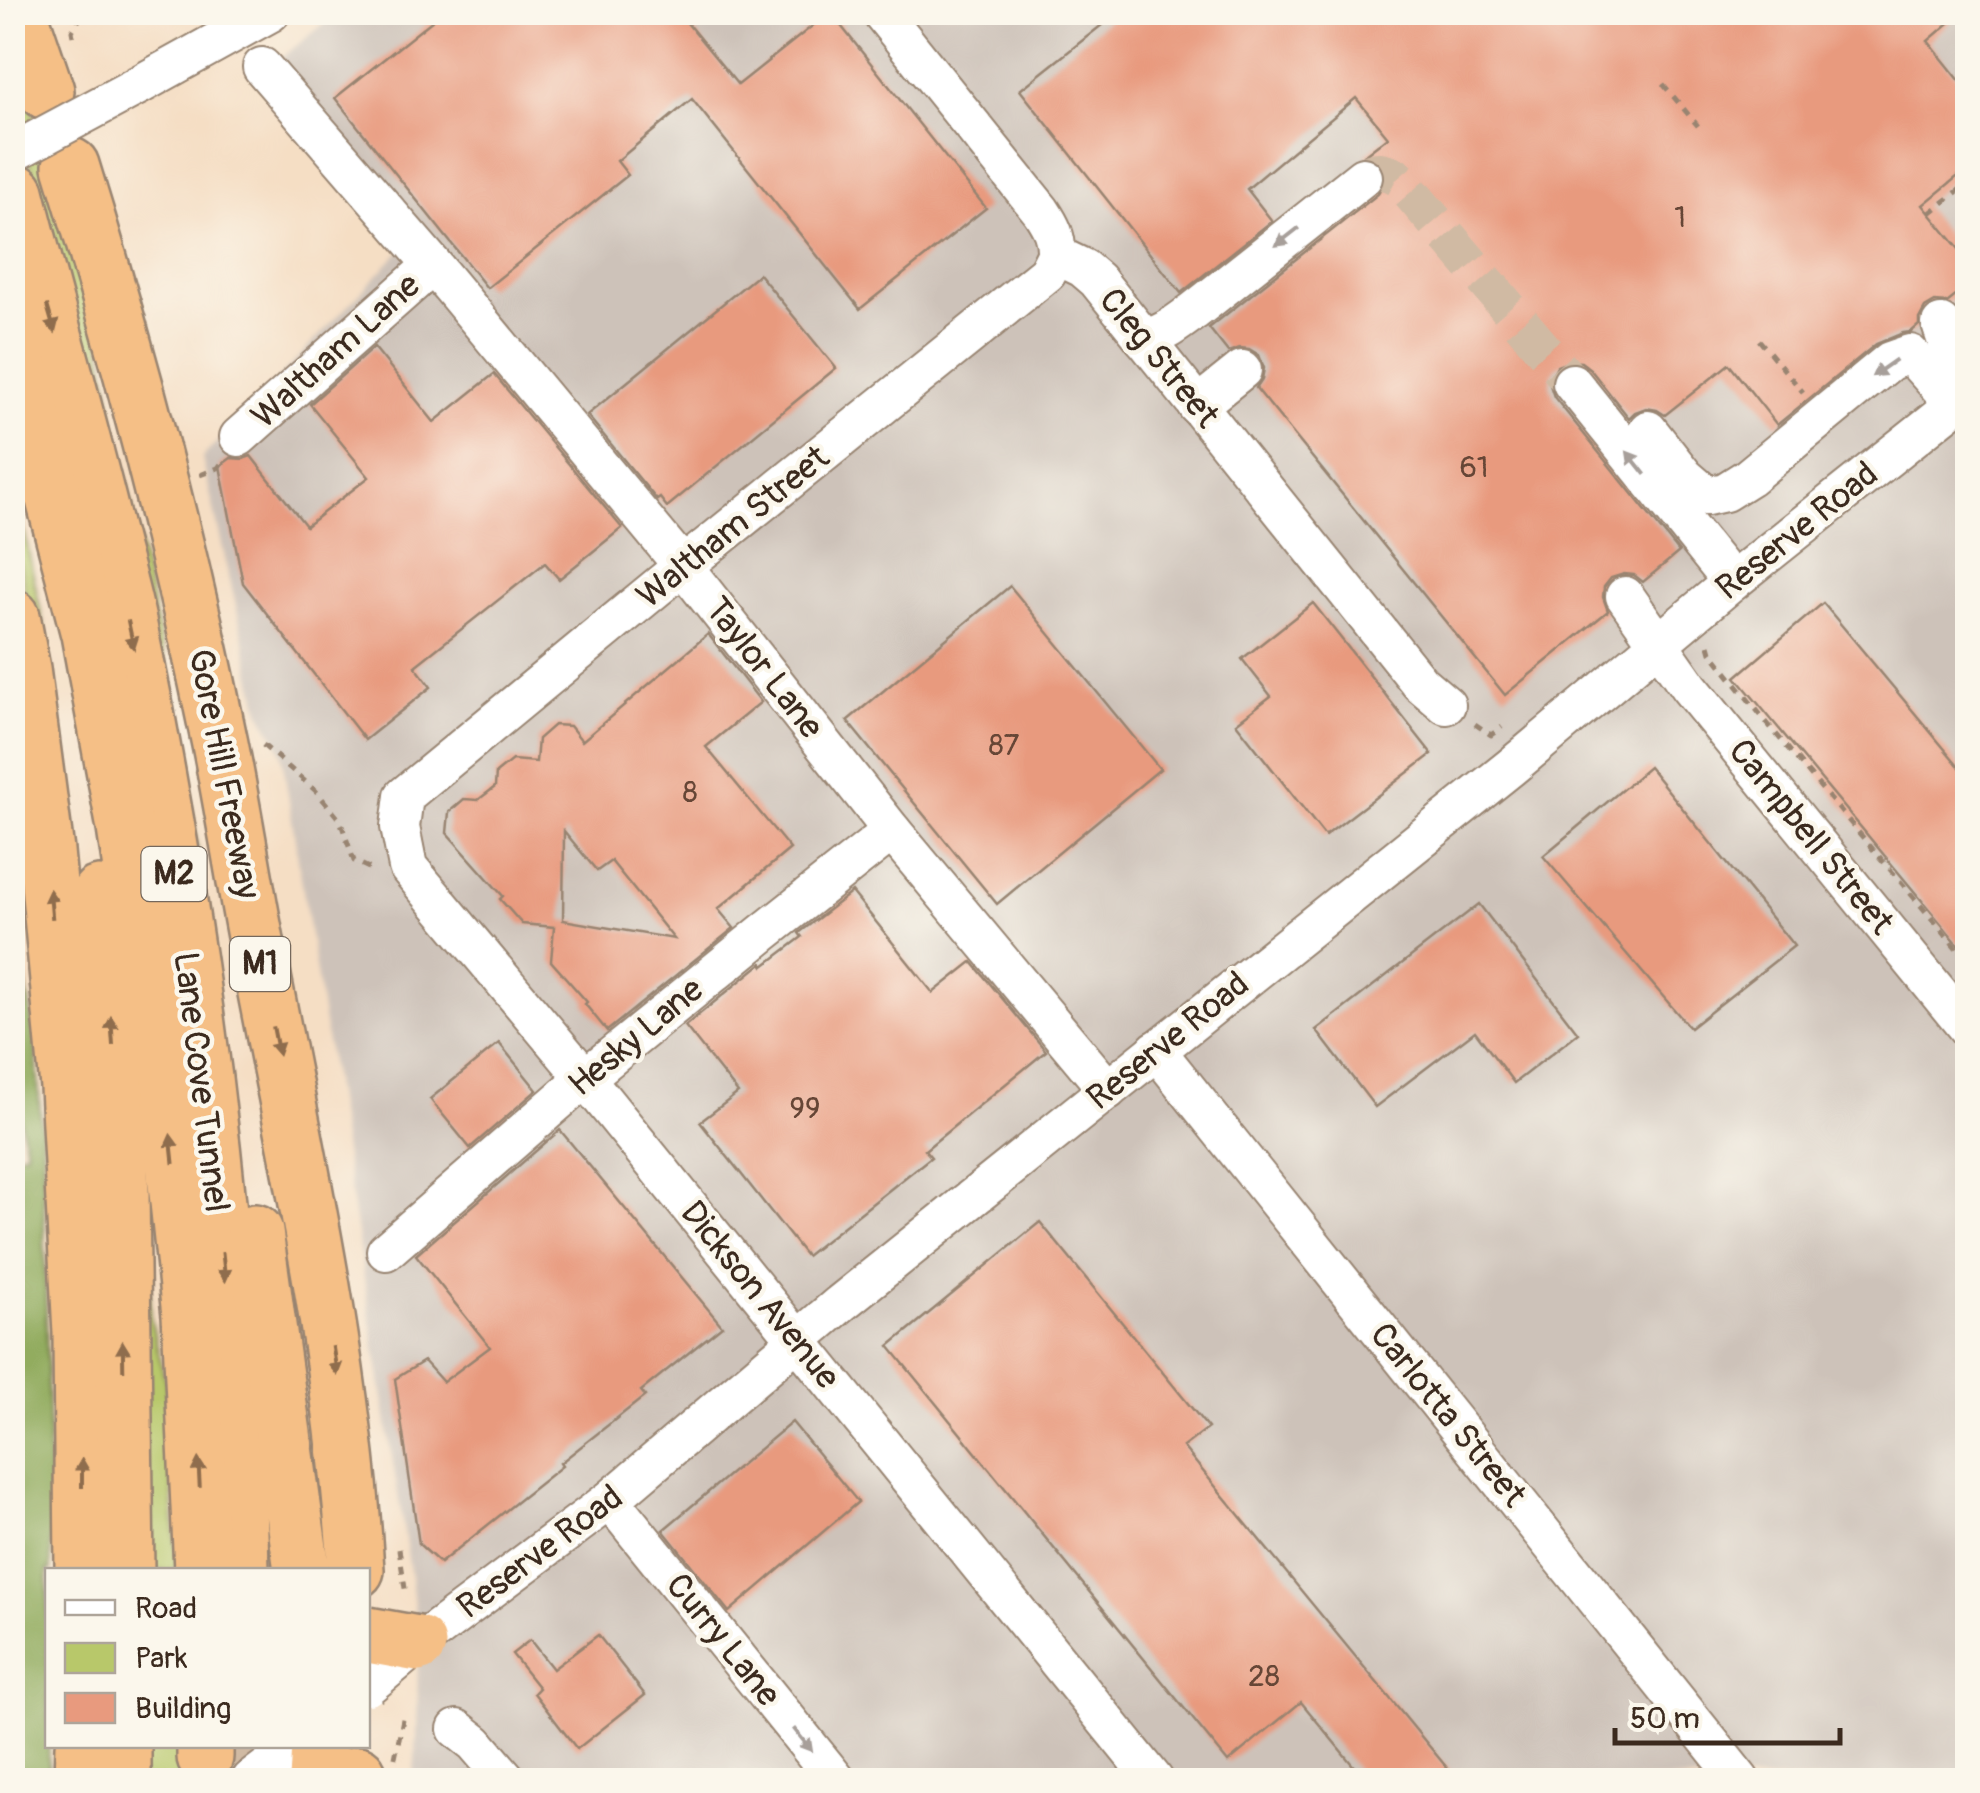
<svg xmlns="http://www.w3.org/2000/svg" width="1980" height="1793" font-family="Pangolin,sans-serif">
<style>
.industrial{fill:#cdc2b9}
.green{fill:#b8c86a;stroke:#7a7944;stroke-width:2.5}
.forest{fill:#92ac5e;stroke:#666b3e;stroke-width:2.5}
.building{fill:#e89a7e;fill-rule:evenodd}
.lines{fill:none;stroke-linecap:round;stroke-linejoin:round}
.minor-tunnel{stroke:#d0baa3;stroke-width:38;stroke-dasharray:38 19;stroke-linecap:butt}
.highway-tunnel{stroke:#d0baa3;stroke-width:55;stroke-dasharray:55 28;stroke-linecap:butt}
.minor-casing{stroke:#988471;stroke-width:42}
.highway-casing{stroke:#988471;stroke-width:60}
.path{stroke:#988471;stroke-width:5;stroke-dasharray:8 8;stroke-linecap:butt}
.minor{stroke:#fff;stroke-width:38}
.highway{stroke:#f5bf86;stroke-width:55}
.minor-bridge-casing{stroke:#988471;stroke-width:42;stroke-linecap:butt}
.highway-bridge-casing{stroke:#988471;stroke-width:60;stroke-linecap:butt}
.minor-bridge{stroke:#fff;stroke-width:38}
.highway-bridge{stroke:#f5bf86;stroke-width:55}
.oneway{fill:#a79f9a}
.oneway2{fill:#8f6d4d}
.labels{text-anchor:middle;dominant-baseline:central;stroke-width:9;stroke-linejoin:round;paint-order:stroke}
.number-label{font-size:30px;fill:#664636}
.shield{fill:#fbf7ec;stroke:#75685c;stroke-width:2.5}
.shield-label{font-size:32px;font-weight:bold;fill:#3b2a1e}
.street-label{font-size:35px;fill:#3b2a1e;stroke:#fbf7ec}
</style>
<rect width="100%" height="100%" fill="#fbf7ec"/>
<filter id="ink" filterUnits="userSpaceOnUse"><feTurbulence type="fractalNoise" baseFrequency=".01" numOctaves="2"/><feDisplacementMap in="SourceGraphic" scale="20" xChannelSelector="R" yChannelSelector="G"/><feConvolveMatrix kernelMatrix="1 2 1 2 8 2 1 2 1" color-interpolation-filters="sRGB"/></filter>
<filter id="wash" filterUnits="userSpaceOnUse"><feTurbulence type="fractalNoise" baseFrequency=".0048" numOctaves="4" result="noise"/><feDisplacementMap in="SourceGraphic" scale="40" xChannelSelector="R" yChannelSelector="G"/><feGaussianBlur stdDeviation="2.25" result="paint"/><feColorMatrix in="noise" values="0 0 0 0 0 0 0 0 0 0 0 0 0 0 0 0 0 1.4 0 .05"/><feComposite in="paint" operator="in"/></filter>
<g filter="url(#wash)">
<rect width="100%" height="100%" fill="#f5dec4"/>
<path class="industrial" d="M390 12 1967 13V1780H413L417 1738 418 1644 411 1577 281 750 260 710 202 458 407 244 271 66 338 13H367L377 25Z"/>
<g class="green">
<path d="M12 47 62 199 98 324 114 425 177 720 200 864 42 206 13 105Z"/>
<path d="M12 472 43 623 83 887 92 1026 33 637 13 530Z"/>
<path d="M116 883 153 1193 148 1248 151 1321 166 1384 177 1570H142Z"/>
<path d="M142 1746H181V1780H141Z"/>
</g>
<path class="forest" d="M13 923 35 1032 43 1154 51 1545V1570H48L49 1780H12V1155L26 1152 13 1083Z"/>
<g id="blocks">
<g class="building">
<path d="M443 12H678L738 85 830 12 986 208 860 309 692 99 617 161 628 175 487 288 335 98Z"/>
<path d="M1962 12 1928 41 1968 91V168L1923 205 1968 260V286L1947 303 1935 302 1925 308 1919 319V325L1911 332 1903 333 1876 344 1777 425 1729 364 1665 415 1657 410 1646 408 1635 412 1629 418 1590 369 1581 362 1570 361 1557 366 1552 374 1550 385 1554 397 1679 552 1643 582 1634 575 1624 574 1611 578 1604 587 1603 597 1608 611 1505 695 1256 388 1262 379 1264 368 1259 355 1249 349 1240 348 1228 352 1209 328 1378 194 1384 184 1385 173 1380 162 1372 157 1365 155 1388 137 1356 98 1247 189 1272 221 1181 293 1020 90 1117 13Z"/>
<path d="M759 274 836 368 667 507 660 498 657 500 587 415Z"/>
<path d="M374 347 434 422 494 374 622 528 559 579 545 563 415 666 431 687 365 740 243 583 220 466 231 458 243 459 251 456 306 526 369 477 310 404Z"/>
<path d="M1010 586 1160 769 997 904 847 721Z"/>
<path d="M1313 603 1432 754 1325 836 1236 723 1271 696 1242 659Z"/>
<path d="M1823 603 1968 777V956L1736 677Z"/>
<path d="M708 634 761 702 706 747 790 849 718 909 734 928 607 1031 585 1004 587 1002 551 961 554 927 522 924 500 899 503 896 447 833 449 812 464 799 478 800 495 787 496 773 512 760 536 762 538 739 554 725 570 726 582 741ZM564 831 597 871 611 861 674 939 563 920Z"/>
<path d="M1649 767 1794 946 1690 1028 1543 856Z"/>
<path d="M852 892 933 993 972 962 1046 1051 925 1150 931 1157 806 1256 700 1122 738 1093 685 1026 762 963 764 966 802 937 799 933Z"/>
<path d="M1479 904 1578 1033 1514 1083 1475 1031 1375 1107 1316 1030Z"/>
<path d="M499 1043 537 1090 470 1148 430 1099Z"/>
<path d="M560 1130 722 1326 641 1391 645 1396 560 1463 562 1466 440 1563 419 1544 395 1379 424 1361 443 1382 490 1347 416 1255Z"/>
<path d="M1040 1222 1208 1428 1183 1447 1457 1780H1365L1301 1702 1228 1762 889 1346Z"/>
<path d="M792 1422 858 1502 729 1612 663 1530Z"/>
<path d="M598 1635 645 1695 577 1749 534 1693 539 1688 512 1654 530 1640 553 1669Z"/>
</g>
</g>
</g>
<g filter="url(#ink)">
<use href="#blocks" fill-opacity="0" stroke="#988471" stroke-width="2.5"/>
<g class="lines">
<path class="minor-tunnel" d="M1363 177C1377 168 1383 170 1397 177L1572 383"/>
<path class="highway-tunnel" d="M243 1780 244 1746"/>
<defs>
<g id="minor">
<path d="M881 12 1041 211C1051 226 1057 237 1056 255L1083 268 1097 280 1420 683 1446 705"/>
<path d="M262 67 433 265 683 566 892 831 1108 1090"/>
<path d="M139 85 271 12"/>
<path d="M1056 255 1047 273 683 566 404 796 400 827 408 867 585 1078 1154 1780"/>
<path d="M1941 324 1948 345 1968 368"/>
<path d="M1143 338C1163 336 1178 322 1194 311L1363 177"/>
<path d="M1572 383 1732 582"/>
<path d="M1197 406 1242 370"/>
<path d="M1648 430 1685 477 1707 496 1725 492 1749 477 1890 361 1910 354 1955 404"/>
<path d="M239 437 433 265"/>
<path d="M1625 596 1689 687 1968 1029"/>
<path d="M1156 1050 1740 1780"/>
<path d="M386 1251 585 1078 763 933 892 831"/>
<path d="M610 1500 836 1780"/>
<path d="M418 1644 610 1500 840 1304 1511 767 1732 582 1968 394"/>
<path d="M457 1729 475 1743 507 1780"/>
<path d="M251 1780 296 1746"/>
</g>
<g id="highway">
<path d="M19 12 46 91"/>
<path d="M71 166C130 356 180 549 220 744 235 818 246 893 261 967 300 1167 344 1366 356 1570"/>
<path d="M16 192C44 302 76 411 103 521 112 558 123 594 130 631 193 940 234 1255 241 1570"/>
<path d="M12 337 89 634 125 828 170 1126 190 1315 202 1570"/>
<path d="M12 617 22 669 46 851 68 1087 81 1333 83 1570"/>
<path d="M99 894 112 1021 121 1191 126 1570"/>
<path d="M255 1232 302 1570"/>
<path d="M205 1757V1746"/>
<path d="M82 1780 83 1746"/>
<path d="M123 1780V1746"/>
<path d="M317 1780 319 1746"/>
<path d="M358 1780V1774"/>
</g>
</defs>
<use href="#minor" class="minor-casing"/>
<use href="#highway" class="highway-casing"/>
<g class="path">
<path d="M73 36 72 31 84 12"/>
<path d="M1663 84 1698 126"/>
<path d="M1930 213 1968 183"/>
<path d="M1759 340 1803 392"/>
<path d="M200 475 218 468 221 464"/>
<path d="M1709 645 1711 652C1793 759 1882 858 1968 962"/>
<path d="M1475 724 1491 735 1502 727"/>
<path d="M263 745 316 791 340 820 354 861 375 871"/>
<path d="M399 1549 406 1595"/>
<path d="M395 1758 404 1714"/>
</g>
<use href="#minor" class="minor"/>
<use href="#highway" class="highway"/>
<defs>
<g id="minor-bridge">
<path d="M12 153 139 85"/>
<path d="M368 1686 418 1644"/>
</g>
<path id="highway-bridge" d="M368 1635 418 1644"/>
</defs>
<use href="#minor-bridge" class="minor-bridge-casing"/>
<use href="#highway-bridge" class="highway-bridge-casing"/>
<use href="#minor-bridge" class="minor-bridge"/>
<use href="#highway-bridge" class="highway-bridge"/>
</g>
<defs><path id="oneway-solid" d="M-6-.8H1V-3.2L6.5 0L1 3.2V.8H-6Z" transform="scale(2.5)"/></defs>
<g class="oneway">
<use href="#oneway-solid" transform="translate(1287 237) rotate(142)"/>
<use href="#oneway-solid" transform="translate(1884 368) rotate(145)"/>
<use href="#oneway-solid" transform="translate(1636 463) rotate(-129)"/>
<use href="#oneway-solid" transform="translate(803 1740) rotate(51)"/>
</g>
<g class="oneway2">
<use href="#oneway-solid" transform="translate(51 319) rotate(74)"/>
<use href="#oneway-solid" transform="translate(131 635) rotate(78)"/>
<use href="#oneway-solid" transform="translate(51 904) rotate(-95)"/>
<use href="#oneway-solid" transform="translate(112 1031) rotate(-94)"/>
<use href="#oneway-solid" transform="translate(276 1041) rotate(79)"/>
<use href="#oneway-solid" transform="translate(172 1149) rotate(-96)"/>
<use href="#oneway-solid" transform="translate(224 1267) rotate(84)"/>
<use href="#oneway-solid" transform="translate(123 1356) rotate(-91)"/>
<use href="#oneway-solid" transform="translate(335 1361) rotate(81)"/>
<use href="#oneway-solid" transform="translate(82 1473) rotate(-90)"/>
<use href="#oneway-solid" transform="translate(199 1473) rotate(-93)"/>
</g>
</g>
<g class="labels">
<g class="number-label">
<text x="1680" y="217">1</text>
<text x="1474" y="467">61</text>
<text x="1004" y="745">87</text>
<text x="690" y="792">8</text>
<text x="805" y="1108">99</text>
<text x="1264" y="1676">28</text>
</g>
<g class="shield">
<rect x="141.5" y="847" width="65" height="54" rx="8"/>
<rect x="230" y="937" width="60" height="54" rx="8"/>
</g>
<g class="shield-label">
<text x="174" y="874">M2</text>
<text x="260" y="964">M1</text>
</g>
<g class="street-label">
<text transform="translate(336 351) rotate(-42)">Waltham Lane</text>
<text transform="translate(1159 358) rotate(51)">Cleg Street</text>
<text transform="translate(733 527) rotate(-39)">Waltham Street</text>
<text transform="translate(1797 531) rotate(-39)">Reserve Road</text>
<text transform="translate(764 668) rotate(52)">Taylor Lane</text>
<text transform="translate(224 774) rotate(79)">Gore Hill Freeway</text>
<text transform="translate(1811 837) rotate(51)">Campbell Street</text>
<text transform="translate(636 1037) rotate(-40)">Hesky Lane</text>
<text transform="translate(1168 1041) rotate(-39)">Reserve Road</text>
<text transform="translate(201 1082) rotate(83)">Lane Cove Tunnel</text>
<text transform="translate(760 1295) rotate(51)">Dickson Avenue</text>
<text transform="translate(1448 1415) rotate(51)">Carlotta Street</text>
<text transform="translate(540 1552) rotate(-37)">Reserve Road</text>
<text transform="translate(723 1640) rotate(51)">Curry Lane</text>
</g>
</g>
<rect width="1980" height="1793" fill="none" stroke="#fbf7ec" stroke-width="50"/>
<rect x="45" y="1568" width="325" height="180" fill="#fbf7ec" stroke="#aea59a" stroke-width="2.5"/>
<rect x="65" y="1600" width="50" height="15" fill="#ffffff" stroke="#aea59a" stroke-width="2.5"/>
<text x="135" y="1618" font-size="30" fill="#3b2a1e">Road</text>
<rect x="65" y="1643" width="50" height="30" fill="#b8c86a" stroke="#aea59a" stroke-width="2.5"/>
<text x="135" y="1668" font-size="30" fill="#3b2a1e">Park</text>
<rect x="65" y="1693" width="50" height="30" fill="#e89a7e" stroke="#aea59a" stroke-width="2.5"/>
<text x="135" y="1718" font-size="30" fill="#3b2a1e">Building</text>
<path d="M1615 1728v15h225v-15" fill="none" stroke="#3b2a1e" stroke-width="5"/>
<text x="1630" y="1728" font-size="30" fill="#3b2a1e" stroke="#fbf7ec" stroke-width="8" paint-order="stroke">50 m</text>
</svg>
